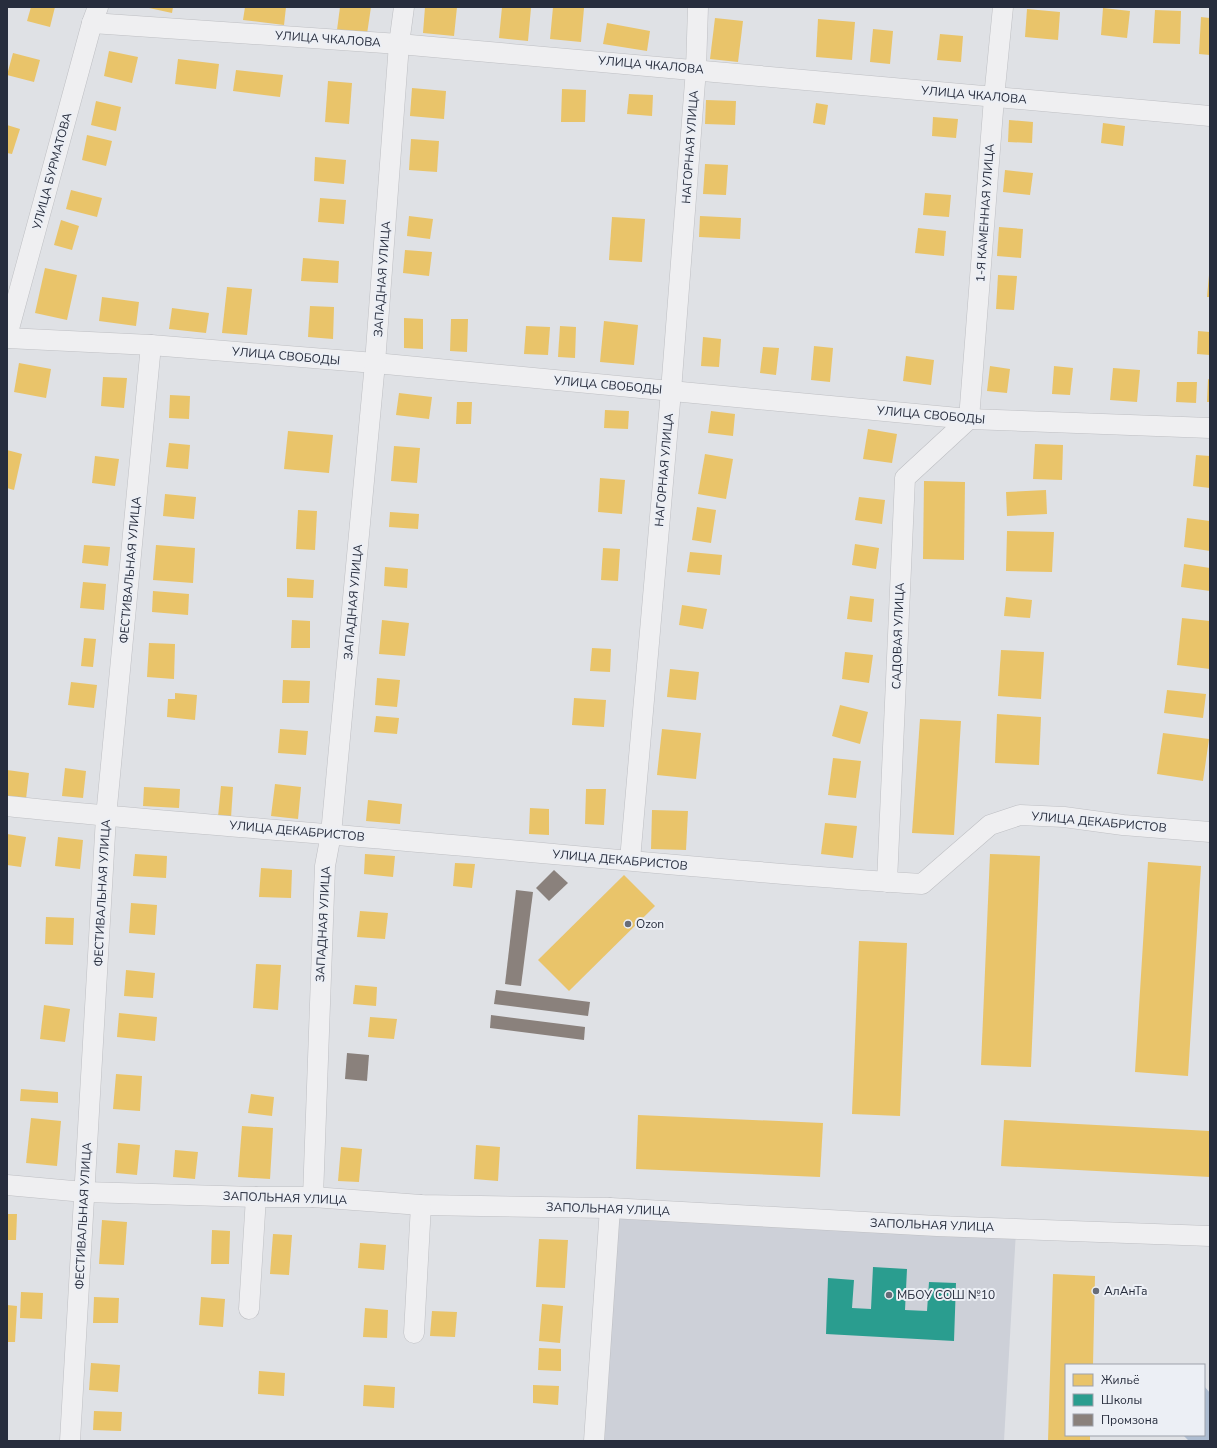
<svg xmlns="http://www.w3.org/2000/svg" width="1217" height="1448" font-family="'Nunito Sans',sans-serif">
<style>
.built{fill:#cdd0d8}
.water{fill:#adbcd0}
.homes{fill:#e9c46a}
.schools{fill:#2a9d8f}
.industry{fill:#8a817c}
.lines{fill:none;stroke-linecap:round;stroke-linejoin:round}
.minor-casing{stroke:#bebfc3;stroke-width:21}
.minor{stroke:#efeff1;stroke-width:20}
.poi-dot{fill:#676c78;stroke:#eceff5;stroke-width:1.5}
.labels{text-anchor:middle;dominant-baseline:central;stroke-width:4;stroke-linejoin:round;paint-order:stroke}
.street-label{font-size:12px;fill:#272d3d;stroke:#eceff5}
.poi-label{font-size:12px;fill:#272d3d;stroke:#eceff5;text-anchor:start}
</style>
<rect width="100%" height="100%" fill="#dfe1e5"/>
<path class="built" d="M614 1208 1016 1231 1004 1441H598Z"/>
<path class="water" d="M1204 1386 1210 1393V1441H1189L1183 1435H1204Z"/>
<g class="homes">
<path d="M31 7H55L50 27 27 21Z"/>
<path d="M149 7H173L172 13 149 8Z"/>
<path d="M245 7H286L284 25 243 20Z"/>
<path d="M340 7H371L367 34 337 30Z"/>
<path d="M425 7H457L454 36 423 33Z"/>
<path d="M502 7 531 8 528 41 499 38Z"/>
<path d="M553 7 584 8 581 42 550 39Z"/>
<path d="M1103 8 1130 11 1127 38 1101 35Z"/>
<path d="M1027 9 1060 12 1058 40 1025 37Z"/>
<path d="M1155 10 1181 11 1180 44 1153 43Z"/>
<path d="M1201 17 1210 18V55L1199 54Z"/>
<path d="M715 18 743 21 738 62 710 59Z"/>
<path d="M818 19 855 22 852 60 816 57Z"/>
<path d="M607 23 650 31 647 51 603 44Z"/>
<path d="M873 29 893 31 890 64 870 62Z"/>
<path d="M940 34 963 36 961 62 937 60Z"/>
<path d="M109 51 138 57 132 83 104 76Z"/>
<path d="M13 53 40 60 34 82 7 75Z"/>
<path d="M178 59 219 64 216 89 175 84Z"/>
<path d="M236 70 283 75 280 97 233 91Z"/>
<path d="M328 81 352 83 349 124 325 122Z"/>
<path d="M412 88 446 91 444 119 410 116Z"/>
<path d="M562 89 586 90 585 122H561Z"/>
<path d="M629 94 653 95 652 116 627 114Z"/>
<path d="M706 100 736 101 735 125 705 124Z"/>
<path d="M96 101 121 107 116 131 91 125Z"/>
<path d="M816 103 828 105 825 125 813 123Z"/>
<path d="M933 117 958 119 956 138 932 136Z"/>
<path d="M1009 120 1033 122 1032 143 1008 142Z"/>
<path d="M1103 123 1125 126 1123 146 1101 143Z"/>
<path d="M7 125 20 129 12 154 7 153Z"/>
<path d="M87 135 112 141 106 166 82 160Z"/>
<path d="M411 139 439 141 437 172 409 170Z"/>
<path d="M315 157 346 160 344 184 314 181Z"/>
<path d="M705 164 728 165 726 195 703 194Z"/>
<path d="M1005 170 1033 173 1030 195 1003 192Z"/>
<path d="M71 190 102 198 97 217 66 209Z"/>
<path d="M925 193 951 195 949 217 923 215Z"/>
<path d="M320 198 346 200 344 224 318 222Z"/>
<path d="M409 216 433 219 430 239 407 236Z"/>
<path d="M700 216 741 218 740 239 699 237Z"/>
<path d="M612 217 645 219 642 262 609 260Z"/>
<path d="M61 220 79 226 72 250 54 245Z"/>
<path d="M999 227 1023 229 1021 258 997 256Z"/>
<path d="M918 228 946 231 944 256 915 253Z"/>
<path d="M405 250 432 252 429 276 403 273Z"/>
<path d="M303 258 339 261 338 283 301 281Z"/>
<path d="M45 268 77 275 67 320 35 313Z"/>
<path d="M998 275 1017 276 1014 310 996 309Z"/>
<path d="M1209 275H1210V297H1207Z"/>
<path d="M227 287 252 289 247 335 222 333Z"/>
<path d="M102 297 139 302 136 326 99 321Z"/>
<path d="M310 306 334 307 333 339 308 337Z"/>
<path d="M172 308 209 313 206 333 169 329Z"/>
<path d="M404 318 423 319V349L404 348Z"/>
<path d="M451 319H468L467 352 450 351Z"/>
<path d="M604 321 638 325 634 365 600 362Z"/>
<path d="M526 326 550 327 548 355 524 354Z"/>
<path d="M560 326 576 327 575 358 558 357Z"/>
<path d="M1198 331 1210 332V355L1197 354Z"/>
<path d="M703 337 721 339 719 367 701 366Z"/>
<path d="M814 346 833 348 830 382 811 380Z"/>
<path d="M763 347 779 348 776 375 760 373Z"/>
<path d="M906 356 934 360 931 385 903 381Z"/>
<path d="M19 363 51 369 46 398 14 392Z"/>
<path d="M990 366 1010 369 1007 393 987 391Z"/>
<path d="M1054 366 1073 368 1070 395 1052 394Z"/>
<path d="M1113 368 1140 370 1137 402 1110 400Z"/>
<path d="M103 377 127 378 124 408 101 406Z"/>
<path d="M1208 379 1210 380V402H1207Z"/>
<path d="M1177 382H1197L1196 403 1176 402Z"/>
<path d="M399 393 432 397 429 419 396 415Z"/>
<path d="M170 395 190 396 189 419 169 418Z"/>
<path d="M457 402H472L471 424H456Z"/>
<path d="M605 410 629 411 628 429 604 428Z"/>
<path d="M711 411 735 414 733 436 708 433Z"/>
<path d="M868 429 897 434 892 463 863 459Z"/>
<path d="M288 431 333 435 329 473 284 469Z"/>
<path d="M169 443 190 445 188 469 166 467Z"/>
<path d="M1035 444 1063 445 1062 480 1033 479Z"/>
<path d="M394 446 420 448 417 483 391 481Z"/>
<path d="M7 450 22 454 14 490 7 488Z"/>
<path d="M705 454 733 459 726 499 698 494Z"/>
<path d="M1196 455 1210 456V488L1193 486Z"/>
<path d="M95 456 119 459 115 486 92 483Z"/>
<path d="M600 478 625 480 622 514 598 512Z"/>
<path d="M924 481 965 482 964 560 923 559Z"/>
<path d="M1046 490 1047 514 1007 516 1006 492Z"/>
<path d="M165 494 196 497 194 519 163 516Z"/>
<path d="M859 497 885 500 882 524 855 520Z"/>
<path d="M697 507 716 510 711 543 692 540Z"/>
<path d="M298 510 317 511 315 550 296 549Z"/>
<path d="M390 512 419 514 418 529 389 527Z"/>
<path d="M1187 518 1210 521V551L1184 547Z"/>
<path d="M1007 531 1054 532 1052 572 1006 571Z"/>
<path d="M855 544 879 548 876 569 852 565Z"/>
<path d="M84 545 110 547 108 566 82 563Z"/>
<path d="M156 545 195 548 193 583 153 580Z"/>
<path d="M603 548 620 549 618 581 601 580Z"/>
<path d="M690 552 722 555 720 575 687 572Z"/>
<path d="M1184 564 1210 568V591L1181 587Z"/>
<path d="M385 567 408 569 407 588 384 586Z"/>
<path d="M287 578 314 580 313 598 287 597Z"/>
<path d="M83 582 106 584 104 610 80 608Z"/>
<path d="M153 591 189 594 188 615 152 612Z"/>
<path d="M850 596 874 599 872 622 847 619Z"/>
<path d="M1006 597 1032 600 1030 618 1004 616Z"/>
<path d="M682 605 707 609 703 629 679 625Z"/>
<path d="M1182 618 1210 621V669L1177 665Z"/>
<path d="M292 620 310 621V648H291Z"/>
<path d="M382 620 409 623 405 656 379 654Z"/>
<path d="M84 638 96 639 93 667 81 666Z"/>
<path d="M149 643 175 644 174 679 147 677Z"/>
<path d="M592 648 611 649 610 672 590 671Z"/>
<path d="M1001 650 1044 652 1041 699 998 696Z"/>
<path d="M845 652 873 655 869 683 842 679Z"/>
<path d="M670 669 699 672 696 700 667 697Z"/>
<path d="M377 678 400 680 397 707 375 705Z"/>
<path d="M283 680 310 681 309 703H282Z"/>
<path d="M71 682 97 685 94 708 68 705Z"/>
<path d="M1167 690 1206 694 1203 718 1164 713Z"/>
<path d="M175 693 197 695 195 720 167 717 168 699H175Z"/>
<path d="M574 698 606 700 604 727 572 725Z"/>
<path d="M840 705 868 712 860 744 832 736Z"/>
<path d="M997 714 1041 717 1039 765 995 763Z"/>
<path d="M376 716 399 718 397 734 374 732Z"/>
<path d="M920 719 961 721 954 835 912 833Z"/>
<path d="M280 729 308 731 306 755 278 753Z"/>
<path d="M662 729 701 733 696 779 657 775Z"/>
<path d="M1163 733 1209 739 1203 781 1157 774Z"/>
<path d="M833 758 861 761 856 798 828 795Z"/>
<path d="M65 768 86 771 83 798 62 796Z"/>
<path d="M7 770 29 773 26 799 7 797Z"/>
<path d="M275 784 301 787 298 819 271 816Z"/>
<path d="M221 786 233 787 231 818 218 817Z"/>
<path d="M144 787 180 789 179 808 143 806Z"/>
<path d="M586 789H606L604 825 585 824Z"/>
<path d="M368 800 402 804 400 824 366 821Z"/>
<path d="M530 808 549 809V835L529 834Z"/>
<path d="M652 810 688 811 686 850 651 849Z"/>
<path d="M825 823 857 826 853 858 821 854Z"/>
<path d="M7 834 26 837 21 867 7 865Z"/>
<path d="M58 837 83 840 80 869 55 866Z"/>
<path d="M135 854 167 856 166 878 133 876Z"/>
<path d="M365 854 395 856 393 877 364 874Z"/>
<path d="M990 854 1040 856 1031 1067 981 1065Z"/>
<path d="M1148 862 1201 866 1188 1076 1135 1072Z"/>
<path d="M455 863 475 864 472 888 453 886Z"/>
<path d="M261 868 292 870 291 898 259 897Z"/>
<path d="M624 875 655 906 569 991 538 960Z"/>
<path d="M131 903 157 905 155 935 129 933Z"/>
<path d="M360 911 388 913 385 939 357 937Z"/>
<path d="M46 917 74 918 73 945 45 944Z"/>
<path d="M859 941 907 943 900 1116 852 1114Z"/>
<path d="M256 964 281 965 278 1010 253 1008Z"/>
<path d="M126 970 155 973 153 998 124 996Z"/>
<path d="M355 985 377 987 376 1006 353 1004Z"/>
<path d="M44 1005 70 1009 65 1042 40 1039Z"/>
<path d="M119 1013 157 1017 155 1041 117 1037Z"/>
<path d="M370 1017 397 1019 394 1039 368 1037Z"/>
<path d="M116 1074 142 1076 140 1111 113 1109Z"/>
<path d="M21 1089 58 1092V1103L20 1101Z"/>
<path d="M251 1094 274 1097 272 1116 248 1113Z"/>
<path d="M638 1115 823 1123 820 1177 636 1169Z"/>
<path d="M31 1118 61 1121 57 1166 26 1163Z"/>
<path d="M1004 1120 1210 1131V1177L1001 1166Z"/>
<path d="M242 1126 273 1128 270 1179 238 1177Z"/>
<path d="M118 1143 140 1145 137 1175 116 1173Z"/>
<path d="M476 1145 500 1147 498 1181 474 1179Z"/>
<path d="M341 1147 362 1149 359 1182 338 1181Z"/>
<path d="M175 1150 198 1152 195 1179 173 1177Z"/>
<path d="M7 1214H17L16 1240H7Z"/>
<path d="M102 1220 127 1222 124 1265 99 1264Z"/>
<path d="M212 1230 230 1231 229 1264H211Z"/>
<path d="M273 1234 292 1235 289 1275 270 1274Z"/>
<path d="M539 1239 568 1240 565 1288 536 1287Z"/>
<path d="M360 1243 386 1245 384 1270 358 1268Z"/>
<path d="M1053 1274 1095 1276 1093 1365H1066V1435H1090V1441H1048Z"/>
<path d="M21 1292 43 1293 42 1319 20 1318Z"/>
<path d="M94 1297 119 1298 118 1323H93Z"/>
<path d="M201 1297 225 1299 223 1327 199 1325Z"/>
<path d="M542 1304 563 1306 560 1343 539 1341Z"/>
<path d="M7 1305 17 1306 15 1342H7Z"/>
<path d="M365 1308 388 1310 387 1338 363 1337Z"/>
<path d="M432 1311 457 1312 455 1337 430 1336Z"/>
<path d="M539 1348 561 1349V1371L538 1370Z"/>
<path d="M91 1363 120 1365 118 1392 89 1390Z"/>
<path d="M259 1371 285 1373 284 1396 258 1394Z"/>
<path d="M364 1385 395 1387 394 1408 363 1406Z"/>
<path d="M533 1385 559 1386 558 1405 533 1403Z"/>
<path d="M94 1411 122 1412 121 1431 93 1430Z"/>
</g>
<path class="schools" d="M873 1267 907 1269 905 1310 927 1311 929 1282 956 1283 954 1341 826 1334 828 1278 854 1280 852 1308 871 1309Z"/>
<g class="industry">
<path d="M554 870 568 883 549 901 536 888Z"/>
<path d="M516 890 533 892 521 986 505 984Z"/>
<path d="M496 990 590 1002 588 1016 494 1004Z"/>
<path d="M491 1015 585 1027 584 1040 490 1028Z"/>
<path d="M347 1053 369 1055 367 1081 345 1079Z"/>
</g>
<g class="lines">
<defs>
<g id="minor">
<path d="M92 23 399 44 1210 116"/>
<path d="M7 336 92 23 98 7"/>
<path d="M7 338 151 345 375 363 969 419 1210 428"/>
<path d="M7 806C148 821 289 830 430 843 594 857 758 874 922 884L990 825 1020 815 1064 817 1123 825 1210 832"/>
<path d="M630 860 671 391 696 69 698 7"/>
<path d="M887 882 905 478 969 419 994 98 1003 7"/>
<path d="M7 1185 84 1192 256 1197H313L421 1205 610 1208 937 1226 1210 1236"/>
<path d="M313 1197 325 866 331 834 375 363 399 44 404 7"/>
<path d="M249 1309 256 1197"/>
<path d="M414 1333 421 1205"/>
<path d="M70 1441 106 817 151 345"/>
<path d="M594 1441 610 1208"/>
</g>
</defs>
<use href="#minor" class="minor-casing"/>
<use href="#minor" class="minor"/>
</g>
<g class="poi-dot">
<circle cx="628" cy="924" r="4"/>
<circle cx="1096" cy="1291" r="4"/>
<circle cx="889" cy="1295" r="4"/>
</g>
<g class="labels">
<g class="street-label">
<text transform="translate(328 39) rotate(4)">УЛИЦА ЧКАЛОВА</text>
<text transform="translate(651 65) rotate(5)">УЛИЦА ЧКАЛОВА</text>
<text transform="translate(974 95) rotate(5)">УЛИЦА ЧКАЛОВА</text>
<text transform="translate(690 147) rotate(-86)">НАГОРНАЯ УЛИЦА</text>
<text transform="translate(52 171) rotate(-75)">УЛИЦА БУРМАТОВА</text>
<text transform="translate(985 213) rotate(-86)">1-Я КАМЕННАЯ УЛИЦА</text>
<text transform="translate(382 279) rotate(-86)">ЗАПАДНАЯ УЛИЦА</text>
<text transform="translate(286 356) rotate(5)">УЛИЦА СВОБОДЫ</text>
<text transform="translate(608 385) rotate(5)">УЛИЦА СВОБОДЫ</text>
<text transform="translate(931 415) rotate(5)">УЛИЦА СВОБОДЫ</text>
<text transform="translate(664 470) rotate(-85)">НАГОРНАЯ УЛИЦА</text>
<text transform="translate(130 570) rotate(-85)">ФЕСТИВАЛЬНАЯ УЛИЦА</text>
<text transform="translate(353 602) rotate(-85)">ЗАПАДНАЯ УЛИЦА</text>
<text transform="translate(898 636) rotate(-88)">САДОВАЯ УЛИЦА</text>
<text transform="translate(1099 822) rotate(5)">УЛИЦА ДЕКАБРИСТОВ</text>
<text transform="translate(297 831) rotate(5)">УЛИЦА ДЕКАБРИСТОВ</text>
<text transform="translate(620 860) rotate(5)">УЛИЦА ДЕКАБРИСТОВ</text>
<text transform="translate(102 893) rotate(-87)">ФЕСТИВАЛЬНАЯ УЛИЦА</text>
<text transform="translate(323 924) rotate(-87)">ЗАПАДНАЯ УЛИЦА</text>
<text transform="translate(285 1198) rotate(2)">ЗАПОЛЬНАЯ УЛИЦА</text>
<text transform="translate(608 1209) rotate(2)">ЗАПОЛЬНАЯ УЛИЦА</text>
<text transform="translate(83 1216) rotate(-87)">ФЕСТИВАЛЬНАЯ УЛИЦА</text>
<text transform="translate(932 1225) rotate(2)">ЗАПОЛЬНАЯ УЛИЦА</text>
</g>
<g class="poi-label">
<text x="636" y="924">Ozon</text>
<text x="1104" y="1291">АлАнТа</text>
<text x="897" y="1295">МБОУ СОШ №10</text>
</g>
</g>
<rect width="1217" height="1448" fill="none" stroke="#272d3d" stroke-width="16"/>
<rect x="1065" y="1364" width="140" height="72" fill="#eceff5" stroke="#9da1ab"/>
<rect x="1073" y="1374" width="20" height="12" fill="#e9c46a" stroke="#9da1ab"/>
<text x="1101" y="1384" font-size="12" fill="#272d3d">Жильё</text>
<rect x="1073" y="1394" width="20" height="12" fill="#2a9d8f" stroke="#9da1ab"/>
<text x="1101" y="1404" font-size="12" fill="#272d3d">Школы</text>
<rect x="1073" y="1414" width="20" height="12" fill="#8a817c" stroke="#9da1ab"/>
<text x="1101" y="1424" font-size="12" fill="#272d3d">Промзона</text>
</svg>
